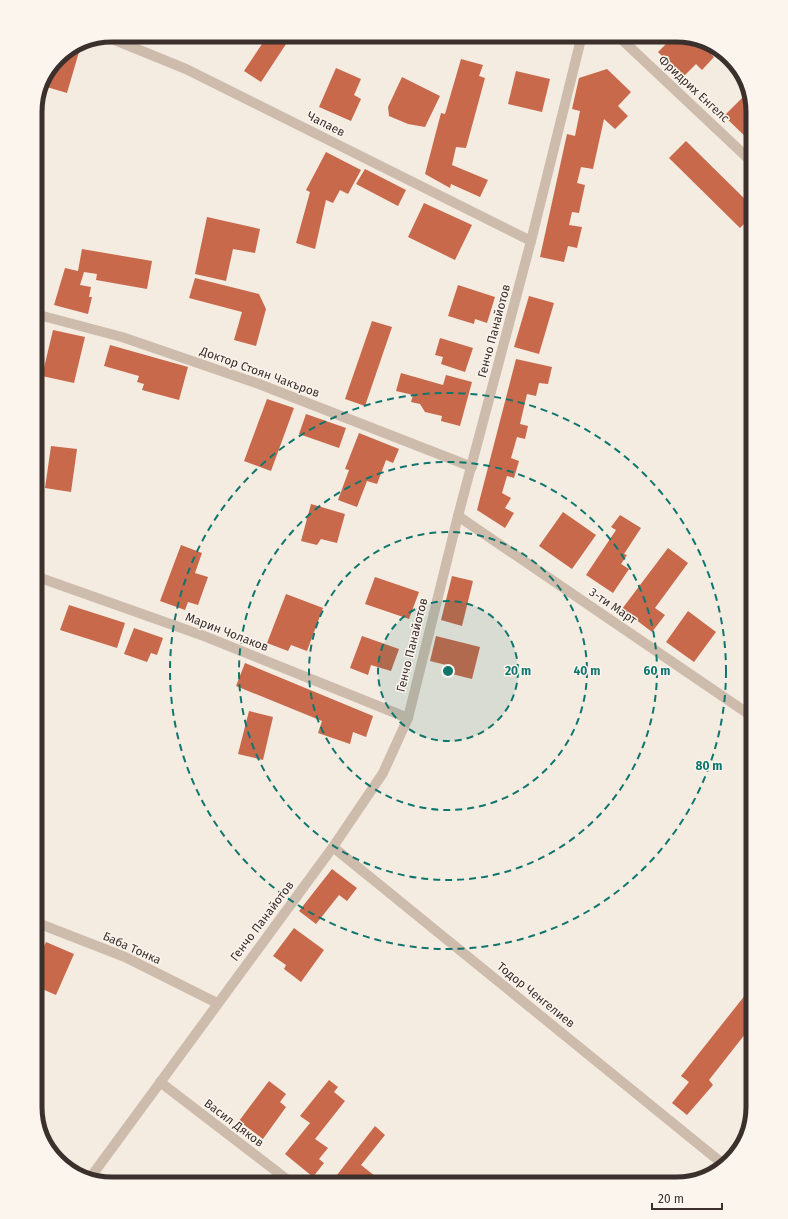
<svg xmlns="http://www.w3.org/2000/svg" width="788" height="1219" font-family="'Fira Sans',sans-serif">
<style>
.building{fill:#c8694b}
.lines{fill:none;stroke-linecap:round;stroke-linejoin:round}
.minor{stroke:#cdbbac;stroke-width:10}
.tertiary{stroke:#cdbbac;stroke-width:10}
.ring{fill:none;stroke:#0f766e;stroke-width:2;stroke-dasharray:7 5}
.labels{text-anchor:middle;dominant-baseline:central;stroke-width:3;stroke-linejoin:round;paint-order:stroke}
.street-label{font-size:12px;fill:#3b302b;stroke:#fbf5ee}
.rim{fill:none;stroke:#3b302b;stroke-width:5}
.centre{fill:#0f766e;stroke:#fbf5ee;stroke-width:2}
.ring-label{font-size:12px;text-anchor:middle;font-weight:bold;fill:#0f766e;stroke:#fbf5ee;stroke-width:3;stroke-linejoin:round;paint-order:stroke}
</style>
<rect width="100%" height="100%" fill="#f4ebe1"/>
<g class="building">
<path d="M268 35H292L261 82 244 71Z"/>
<path d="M638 35H648L643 40Z"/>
<path d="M675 35H681L698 41 714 57 702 70 696 64 683 77 658 52Z"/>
<path d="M78 44 81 45 67 93 40 85 58 58Z"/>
<path d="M461 59 483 65 479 76 485 78 466 148 456 147 452 165 488 180 480 197 451 184 450 188 425 174 441 113 445 114Z"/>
<path d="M336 68 361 79 354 95 361 99 351 121 319 107Z"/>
<path d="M607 69 631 92 618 106 628 116 615 129 604 119 593 169 581 167 577 183 585 185 579 213 572 212 569 225 582 227 577 248 568 246 564 262 540 257 567 134 575 136 580 111 572 109 579 78Z"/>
<path d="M516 71 550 79 542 112 508 104Z"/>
<path d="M402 77 440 96 425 127 408 124 389 116 388 107Z"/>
<path d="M748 92 753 112V135L749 140 724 116Z"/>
<path d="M686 141 753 207V215L740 228 669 158Z"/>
<path d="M326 152 361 170 348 194 340 190 333 203 326 200 315 249 296 243 310 192 306 190Z"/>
<path d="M365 169 406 190 398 206 356 184Z"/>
<path d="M424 203 472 225 455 260 408 237Z"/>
<path d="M207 217 260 229 255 253 233 249 226 281 195 274Z"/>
<path d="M82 249 152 261 147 289 96 280 97 274 84 272 80 285 91 287 89 297H92L88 314 54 305 65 268 78 271Z"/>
<path d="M195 278 259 294 266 309 256 346 234 340 242 312 189 298Z"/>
<path d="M458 285 495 297 487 323 475 319 474 324 448 316Z"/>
<path d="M529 296 554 303 539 354 514 347Z"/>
<path d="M372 321 392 327 365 406 345 399Z"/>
<path d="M53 330 85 337 74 383 42 376Z"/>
<path d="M440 338 473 348 465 372 441 364 443 357 435 355Z"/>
<path d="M110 345 188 367 179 400 142 390 144 384 137 382 139 376 104 366Z"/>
<path d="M516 359 552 367 548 384 539 383 536 396 527 394 520 424 528 426 525 439 517 437 511 458 519 461 514 478 507 476 502 493 511 498 505 508 514 513 505 528 477 510Z"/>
<path d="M401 373 443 385 446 375 472 382 460 426 441 421 442 416 425 412 420 404 411 402 413 395 396 391Z"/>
<path d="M267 399 294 408 271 471 244 461Z"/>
<path d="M306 414 346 428 339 448 299 434Z"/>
<path d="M359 433 399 449 393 463 386 460 377 484 367 481 357 507 338 500 349 470 345 469Z"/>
<path d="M51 446 77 449 71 492 45 488Z"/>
<path d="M311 504 345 514 337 543 321 539 317 545 301 541Z"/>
<path d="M563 512 596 535 572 569 539 546Z"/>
<path d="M620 515 641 528 624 554 627 555 621 564 629 569 613 593 586 575 616 530 611 527Z"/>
<path d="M181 545 202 553 195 573 208 577 198 605 188 602 185 610 160 601Z"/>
<path d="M668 548 688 563 655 608 665 615 652 632 622 609Z"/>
<path d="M452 576 473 581 462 626 441 620Z"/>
<path d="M375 577 419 592 409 619 365 604Z"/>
<path d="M286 594 323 608 307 651 291 645 288 651 267 643Z"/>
<path d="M69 605 125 623 117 648 60 630Z"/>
<path d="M688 611 716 632 694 662 666 642Z"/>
<path d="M134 628 163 638 157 655 151 653 147 662 124 654Z"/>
<path d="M362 636 399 649 391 671 371 665 368 675 350 668Z"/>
<path d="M436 636 480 647 472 679 452 674 454 667 430 661Z"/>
<path d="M245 663 373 716 366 737 353 732 350 744 318 733 322 721 236 686Z"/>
<path d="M249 711 273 717 263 760 238 754Z"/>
<path d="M332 869 357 888 347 901 339 895 316 924 299 911Z"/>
<path d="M294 928 324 950 301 982 284 969 286 965 273 956Z"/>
<path d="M46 942 74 954 56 995 35 986V966Z"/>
<path d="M746 994 753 1000V1024L709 1080 713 1085 687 1115 672 1103 689 1082 681 1076Z"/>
<path d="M329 1080 338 1087 334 1092 345 1101 315 1139 328 1148 319 1159 324 1163 313 1177 285 1154 310 1123 300 1116Z"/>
<path d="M269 1081 286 1094 280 1102 286 1107 263 1139 239 1121Z"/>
<path d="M375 1126 385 1135 361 1165 385 1184H330Z"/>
</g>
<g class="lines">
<g class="minor">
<path d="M105 36 186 69 531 241"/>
<path d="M35 314 122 337 259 384 472 467"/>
<path d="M458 516 753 717"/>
<path d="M35 576 204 636 408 718"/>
<path d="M333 847 723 1164"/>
<path d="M35 922 125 957 217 1003"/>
<path d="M160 1082 293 1184"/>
<path d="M90 1178 333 847 383 773 408 718 458 516 531 241 582 35"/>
</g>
<path class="tertiary" d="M617 35 753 163"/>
</g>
<circle cx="448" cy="671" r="70" fill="#0f766e" fill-opacity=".12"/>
<g class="ring">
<circle cx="448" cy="671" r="70"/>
<circle cx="448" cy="671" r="139"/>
<circle cx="448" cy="671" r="209"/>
<circle cx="448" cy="671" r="278"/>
</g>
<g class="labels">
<g class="street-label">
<text transform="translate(694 89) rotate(43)">Фридрих Енгелс</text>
<text transform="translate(326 124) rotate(27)">Чапаев</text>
<text transform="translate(494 331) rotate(-75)">Генчо Панайотов</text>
<text transform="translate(260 372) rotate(20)">Доктор Стоян Чакъров</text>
<text transform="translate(613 606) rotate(34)">3-ти Март</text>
<text transform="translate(227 632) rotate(21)">Марин Чолаков</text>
<text transform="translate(412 645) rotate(-76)">Генчо Панайотов</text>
<text transform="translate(262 921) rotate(-53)">Генчо Панайотов</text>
<text transform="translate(132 948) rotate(24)">Баба Тонка</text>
<text transform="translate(536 995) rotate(39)">Тодор Ченгелиев</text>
<text transform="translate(234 1123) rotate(37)">Васил Дяков</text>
</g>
</g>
<path d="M0 0H788V1219H0ZM112 42H676A70 70 0 0 1 746 112V1107A70 70 0 0 1 676 1177H112A70 70 0 0 1 42 1107V112A70 70 0 0 1 112 42Z" fill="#fbf5ee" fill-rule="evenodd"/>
<path class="rim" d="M112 42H676A70 70 0 0 1 746 112V1107A70 70 0 0 1 676 1177H112A70 70 0 0 1 42 1107V112A70 70 0 0 1 112 42Z"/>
<circle cx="448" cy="671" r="6" class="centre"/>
<g class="ring-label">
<text x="518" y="675">20 m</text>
<text x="587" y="675">40 m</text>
<text x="657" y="675">60 m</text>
<text x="709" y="770">80 m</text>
</g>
<path d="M652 1203v6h70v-6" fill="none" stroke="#3b302b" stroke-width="2"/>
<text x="658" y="1203" font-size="12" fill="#3b302b" stroke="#fbf5ee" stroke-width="3" paint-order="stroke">20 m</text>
</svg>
